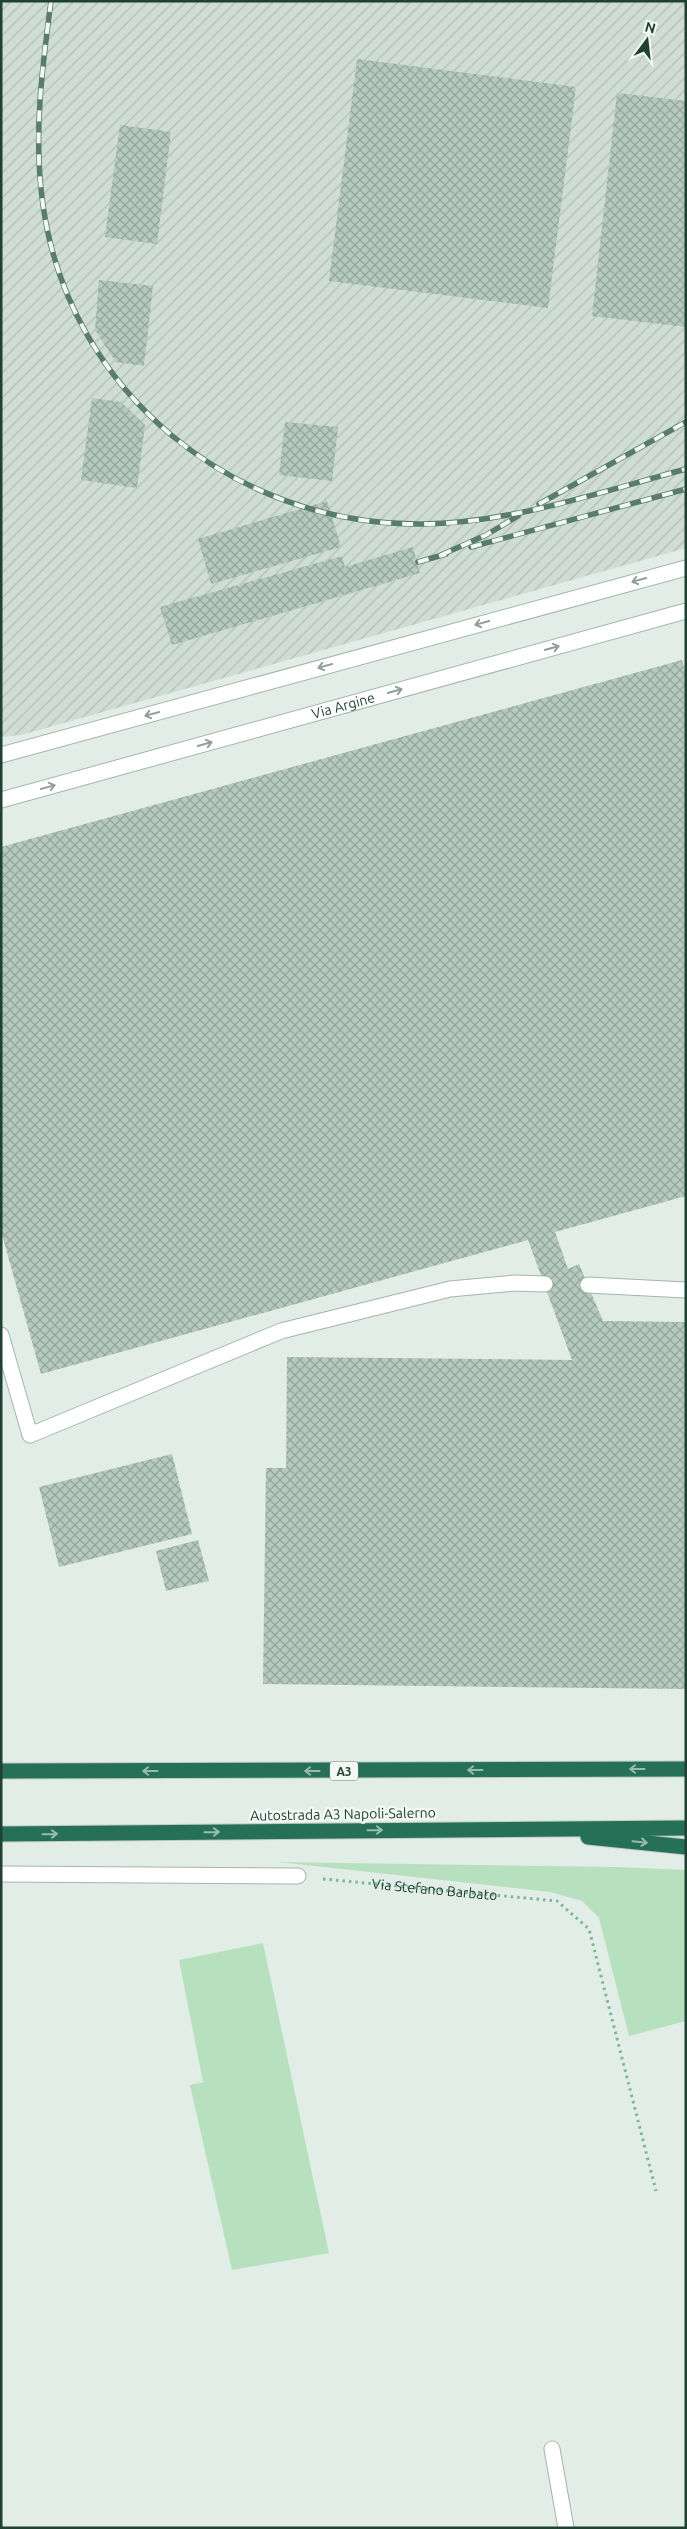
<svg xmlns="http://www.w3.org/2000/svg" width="687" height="2529" font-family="Ubuntu,sans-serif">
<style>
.industrial{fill:url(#industrial-furrows)}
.green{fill:#b7e1be}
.building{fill:url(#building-cross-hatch)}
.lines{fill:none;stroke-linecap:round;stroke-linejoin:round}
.service-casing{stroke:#a3b6ad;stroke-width:17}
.minor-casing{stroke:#a3b6ad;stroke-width:17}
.tertiary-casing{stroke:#a3b6ad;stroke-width:17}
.motorway-casing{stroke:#c0cac6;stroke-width:17}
.path{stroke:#7db59d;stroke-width:3;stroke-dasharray:2.5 4;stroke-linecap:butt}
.service{stroke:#fff;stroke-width:15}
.minor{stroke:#fff;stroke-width:15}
.tertiary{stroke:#fff;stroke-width:15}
.motorway{stroke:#277058;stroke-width:15}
.rail-casing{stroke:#597c6f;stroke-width:5.5}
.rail{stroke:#f2f9f5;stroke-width:4;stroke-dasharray:11;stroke-linecap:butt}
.oneway{stroke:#8fa099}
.oneway2{stroke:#97bbae}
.labels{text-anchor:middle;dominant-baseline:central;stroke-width:5;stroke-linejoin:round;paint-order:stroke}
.shield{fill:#f2f9f5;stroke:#5e786d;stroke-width:1}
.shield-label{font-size:12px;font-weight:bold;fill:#1f4033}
.street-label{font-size:14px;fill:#1f4033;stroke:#f2f9f5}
</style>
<defs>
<pattern id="industrial-furrows" width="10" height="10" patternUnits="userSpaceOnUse" patternTransform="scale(1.25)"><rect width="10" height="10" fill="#cfddd5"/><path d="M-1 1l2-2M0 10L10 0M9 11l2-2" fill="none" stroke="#b1bfb7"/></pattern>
<pattern id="building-cross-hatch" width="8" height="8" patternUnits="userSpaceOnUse" patternTransform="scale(1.25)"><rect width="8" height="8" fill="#b6c9bf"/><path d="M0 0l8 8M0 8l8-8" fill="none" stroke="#93a59c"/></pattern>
</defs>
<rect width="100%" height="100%" fill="#e1ede6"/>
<path class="industrial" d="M1 1H686V548L21 735 1 737Z"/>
<g class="green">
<path d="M278 1862 616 1867 686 1870V2021L629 2036 599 1918 582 1901 550 1892Z"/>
<path d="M263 1943 329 2253 232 2270 190 2085 203 2082 179 1960Z"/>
</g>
<g class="building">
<path d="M357 59 576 87 548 308 329 281Z"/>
<path d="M617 93 686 101V327L592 316Z"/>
<path d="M120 125 171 132 157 244 105 237Z"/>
<path d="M99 280 153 286 144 366 116 362 95 330Z"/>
<path d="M92 398 121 402 145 425 137 488 81 480Z"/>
<path d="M285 422 338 427 332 481 279 475Z"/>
<path d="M327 501 341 547 211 584 198 539Z"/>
<path d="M413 547 420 573 172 645 160 607 342 556 345 567Z"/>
<path d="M682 660 686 674V1196L555 1232 568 1269 579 1264 603 1321 686 1322V1689L263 1684 266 1468H286L287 1357 572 1360 528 1240 41 1374 1 1231V847Z"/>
<path d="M172 1454 192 1534 59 1567 39 1487Z"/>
<path d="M198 1540 209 1581 166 1591 156 1551Z"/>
</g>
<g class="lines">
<defs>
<g id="service">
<path d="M588 1285 686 1290"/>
<path d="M1 1335 30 1435 281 1331 450 1289 515 1283 545 1284"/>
<path d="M552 2449 566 2528"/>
</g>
<path id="minor" d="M1 1874 298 1876"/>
<g id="tertiary">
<path d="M1 755 686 568"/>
<path id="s2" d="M1 800 686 611"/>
</g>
<g id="motorway">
<path d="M1 1771 686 1769"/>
<path d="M1 1834 686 1828"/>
<path d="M588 1837 686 1847"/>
</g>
</defs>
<use href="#service" class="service-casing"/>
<use href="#minor" class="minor-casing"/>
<use href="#tertiary" class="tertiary-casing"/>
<use href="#motorway" class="motorway-casing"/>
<path class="path" id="s1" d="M323 1879 557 1901 589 1929 656 2191"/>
<use href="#service" class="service"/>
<use href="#minor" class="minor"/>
<use href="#tertiary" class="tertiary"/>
<use href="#motorway" class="motorway"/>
<defs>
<g id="rail">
<path d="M51 1C42 69 33 137 43 205 69 393 235 526 422 524 512 523 600 492 686 469"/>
<path d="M539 504 686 422"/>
<path d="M471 547 686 489"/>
<path d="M441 555 486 535 518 516"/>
<path d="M418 562 446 554"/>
</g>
</defs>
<use href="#rail" class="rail-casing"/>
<use href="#rail" class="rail"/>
</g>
<defs><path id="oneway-shaft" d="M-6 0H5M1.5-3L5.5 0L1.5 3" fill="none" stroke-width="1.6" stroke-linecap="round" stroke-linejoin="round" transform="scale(1.25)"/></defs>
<g class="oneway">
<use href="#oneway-shaft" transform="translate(639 580) rotate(165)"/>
<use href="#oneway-shaft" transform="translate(482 623) rotate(165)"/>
<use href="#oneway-shaft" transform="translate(552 648) rotate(-16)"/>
<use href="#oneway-shaft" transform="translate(325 666) rotate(165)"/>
<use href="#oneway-shaft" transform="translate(395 691) rotate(-16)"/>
<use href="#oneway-shaft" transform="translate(152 714) rotate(165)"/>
<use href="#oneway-shaft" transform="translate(205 744) rotate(-16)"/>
<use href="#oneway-shaft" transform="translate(48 787) rotate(-15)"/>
</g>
<g class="oneway2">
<use href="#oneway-shaft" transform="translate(637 1769) rotate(180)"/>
<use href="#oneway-shaft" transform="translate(475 1770) rotate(180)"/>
<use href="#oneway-shaft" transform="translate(150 1771) rotate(180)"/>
<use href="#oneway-shaft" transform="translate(312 1771) rotate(180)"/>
<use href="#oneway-shaft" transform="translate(375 1830) rotate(-1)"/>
<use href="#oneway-shaft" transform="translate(212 1832) rotate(-1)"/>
<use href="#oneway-shaft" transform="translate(50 1834) rotate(-1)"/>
<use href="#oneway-shaft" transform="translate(640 1842) rotate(6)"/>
</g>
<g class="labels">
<rect class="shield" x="330" y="1761.5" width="28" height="19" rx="4"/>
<g class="shield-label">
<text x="344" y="1771">A3</text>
</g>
<g class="street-label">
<text stroke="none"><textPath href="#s2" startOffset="355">Via Argine</textPath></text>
<text transform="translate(343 1814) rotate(-1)">Autostrada A3 Napoli-Salerno</text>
<text stroke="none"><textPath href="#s1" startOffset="112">Via Stefano Barbato</textPath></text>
</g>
</g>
<rect width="687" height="2529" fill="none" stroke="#1f4033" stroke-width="5"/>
<g transform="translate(647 40) rotate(15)" stroke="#f2f9f5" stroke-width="4" paint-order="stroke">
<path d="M0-4L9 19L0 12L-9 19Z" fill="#1f4033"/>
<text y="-8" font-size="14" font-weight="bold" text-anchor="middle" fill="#1f4033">N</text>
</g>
</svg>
